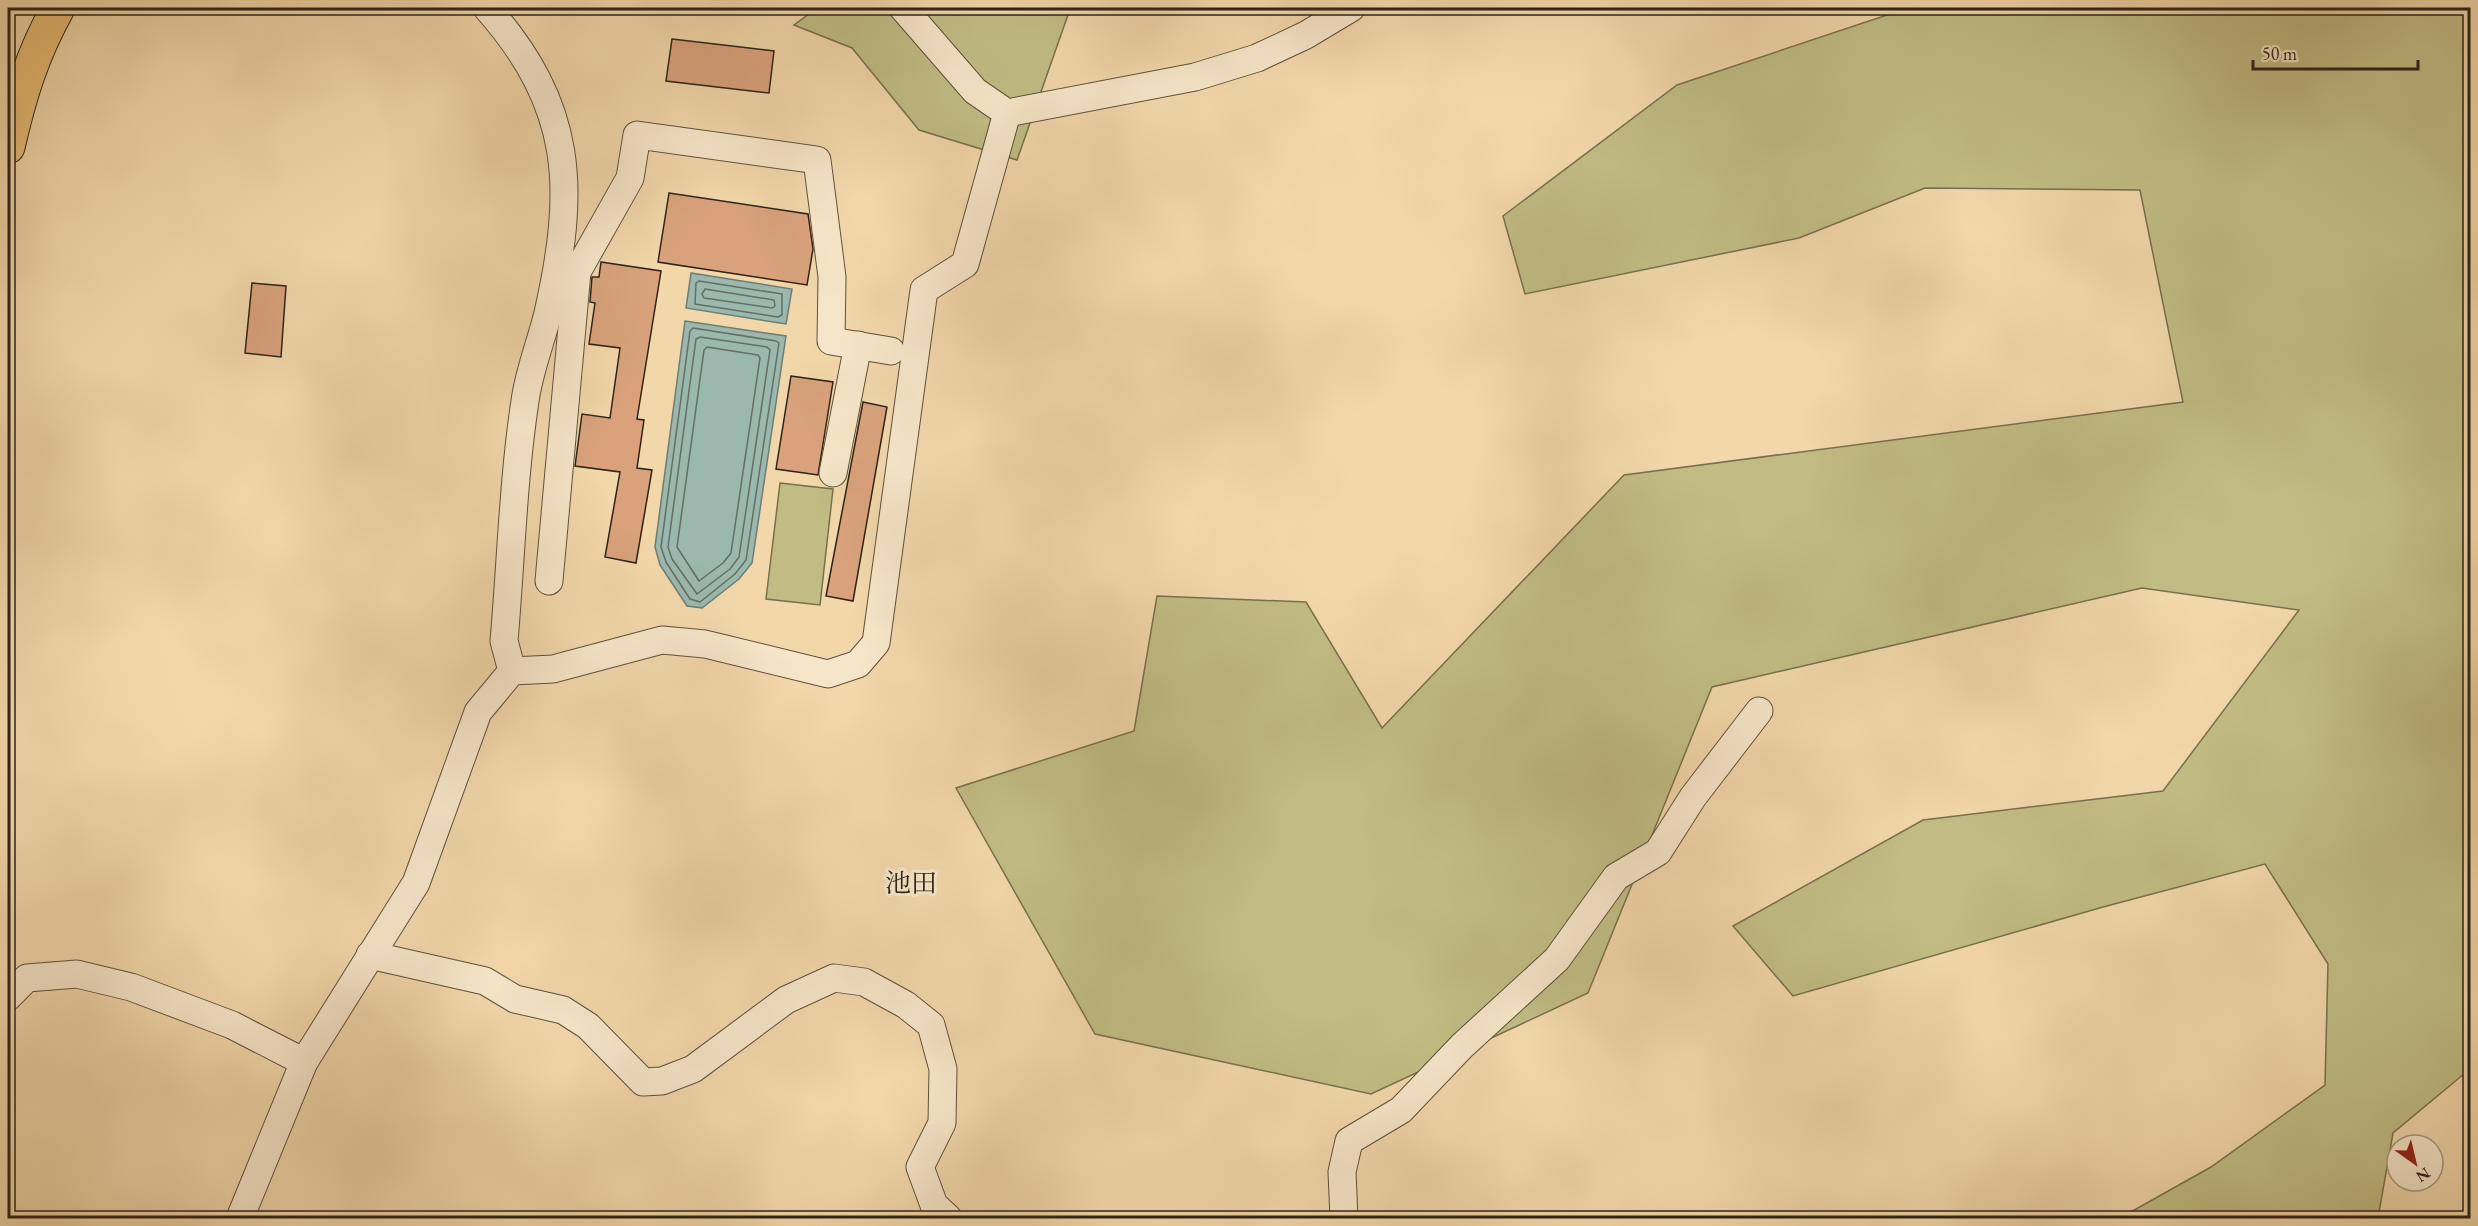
<svg xmlns="http://www.w3.org/2000/svg" width="2478" height="1226" font-family="'EB Garamond','Noto Serif JP',serif">
<style>
.green{fill:#c1bc84;stroke:#78704d;stroke-width:1.5}
.water{fill:#9bb8ae;stroke:#6f7c71;stroke-width:1.5}
.lines{fill:none;stroke-linecap:round;stroke-linejoin:round}
.shore{stroke:#646e62;stroke-width:1.5}
.building{fill:#d9a27c;stroke:#2e2316;stroke-width:1.5}
.minor-casing{stroke:#5f503b;stroke-width:29}
.major-casing{stroke:#2e2316;stroke-width:35}
.minor{stroke:#f6e5c8;stroke-width:27}
.major{stroke:#e8bc75;stroke-width:33}
.labels{text-anchor:middle;dominant-baseline:central;stroke-width:6;stroke-linejoin:round;paint-order:stroke}
.quarter-label{font-size:26px;fill:#2e2316;stroke:#f6e5c8}
</style>
<rect width="100%" height="100%" fill="#f1d7aa"/>
<filter id="stains"><feTurbulence type="fractalNoise" baseFrequency=".00333" numOctaves="4"/><feColorMatrix values="0 0 0 0 .2 0 0 0 0 .09 0 0 0 0 .02 0 0 0 .5 -.17"/></filter>
<radialGradient id="worn" r=".72"><stop offset=".6" stop-color="#630" stop-opacity="0"/><stop offset="1" stop-color="#630" stop-opacity=".3"/></radialGradient>
<g class="green">
<path d="M817 8H1175L1163 11 1069 12 1017 160 919 130 852 48 794 25Z"/>
<path d="M1908 8H2470V1069L2393 1133 2378 1218H2120L2211 1167 2325 1085 2328 964 2265 864 2103 907 1793 996 1733 926 1923 820 2163 791 2299 610 2142 588 1712 687 1588 993 1371 1094 1095 1034 956 788 1134 731 1157 596 1306 602 1382 728 1624 475 2183 402 2140 190 1925 188 1799 238 1525 294 1503 216 1677 85Z"/>
<path d="M780 483 833 489 820 605 766 599Z"/>
</g>
<g class="water">
<path d="M691 273 792 289 786 324 686 308Z"/>
<path d="M685 321 786 336 752 563 739 579 702 608 687 606 660 565 655 547Z"/>
</g>
<g class="lines">
<g class="shore">
<path d="M699 281 782 294V315L778 317 695 304 696 283Z"/>
<path d="M705 289 774 300 775 306 772 308 704 298 702 294Z"/>
<path d="M693 328 776 341 779 343 746 560 735 574 700 602 690 599 666 562 661 547 690 331Z"/>
<path d="M700 337 767 347 770 350 739 557 730 569 697 594 672 559 668 547 696 339Z"/>
<path d="M707 347 758 355 760 358 731 553 723 563 699 581 677 547 704 350Z"/>
</g>
</g>
<g class="building">
<path d="M672 39 774 51 769 93 666 81Z"/>
<path d="M669 193 808 214 813 249 807 285 658 262Z"/>
<path d="M601 262 661 271 637 419 644 420 637 468 652 470 636 563 605 557 620 472 575 466 582 414 610 418 620 348 589 344 595 303 590 302 592 277H599Z"/>
<path d="M252 283 286 286 281 357 245 353Z"/>
<path d="M791 376 833 382 818 475 776 469Z"/>
<path d="M863 402 887 407 853 601 826 596Z"/>
</g>
<g class="lines">
<defs>
<g id="minor">
<path d="M487 8C574 107 576 188 548 313 541 342 529 371 525 401 513 480 511 561 504 641L512 671"/>
<path d="M903 8 975 91 1007 113 1195 77 1257 58 1306 35 1351 8"/>
<path d="M833 473 858 345"/>
<path d="M549 581 577 272 630 178 637 135 817 160 832 277 831 341 891 351"/>
<path d="M370 955 485 981 515 999 563 1010 588 1026 643 1082 662 1081 693 1069 786 1000 834 978 864 982 906 1005 931 1025 943 1069 942 1123 920 1167 934 1205 948 1218"/>
<path d="M8 997 27 978 77 974 131 987 232 1025 304 1062"/>
<path d="M240 1218 304 1062 416 883 478 712 512 671 553 669 662 640 705 644 828 674 858 664 876 643 924 290 965 264 1007 113"/>
<path d="M1344 1218 1342 1172 1349 1141 1401 1110 1462 1046 1557 959 1616 877 1658 852 1693 797 1759 711"/>
</g>
<path id="major" d="M8 147C20 95 32 55 58 8"/>
</defs>
<use href="#minor" class="minor-casing"/>
<use href="#major" class="major-casing"/>
<use href="#minor" class="minor"/>
<use href="#major" class="major"/>
</g>
<g class="labels">
<g class="quarter-label">
<text x="911" y="883">池田</text>
</g>
</g>
<rect width="2478" height="1226" fill="none" stroke="#f1d7aa" stroke-width="30"/>
<rect x="9" y="9" width="2460" height="1208" fill="none" stroke="#2e2316" stroke-width="3"/>
<rect x="15" y="15" width="2448" height="1196" fill="none" stroke="#2e2316" stroke-width="1.5"/>
<g transform="translate(2415 1163) rotate(146)"><circle r="28" fill="#f6e5c8" stroke="#a69781" stroke-width="1.5"/>
<path d="M0-4.5L10 22L0 15L-10 22Z" fill="#8f2418"/>
<text y="-9" font-size="16" font-weight="bold" text-anchor="middle" fill="#2e2316">N</text>
</g>
<path d="M2253 60v9h165v-9" fill="none" stroke="#2e2316" stroke-width="3"/>
<text x="2262" y="60" font-size="18" fill="#2e2316" stroke="#f6e5c8" stroke-width="4.5" paint-order="stroke">50 m</text>
<rect width="100%" height="100%" filter="url(#stains)"/>
<rect width="100%" height="100%" fill="url(#worn)"/>
</svg>
